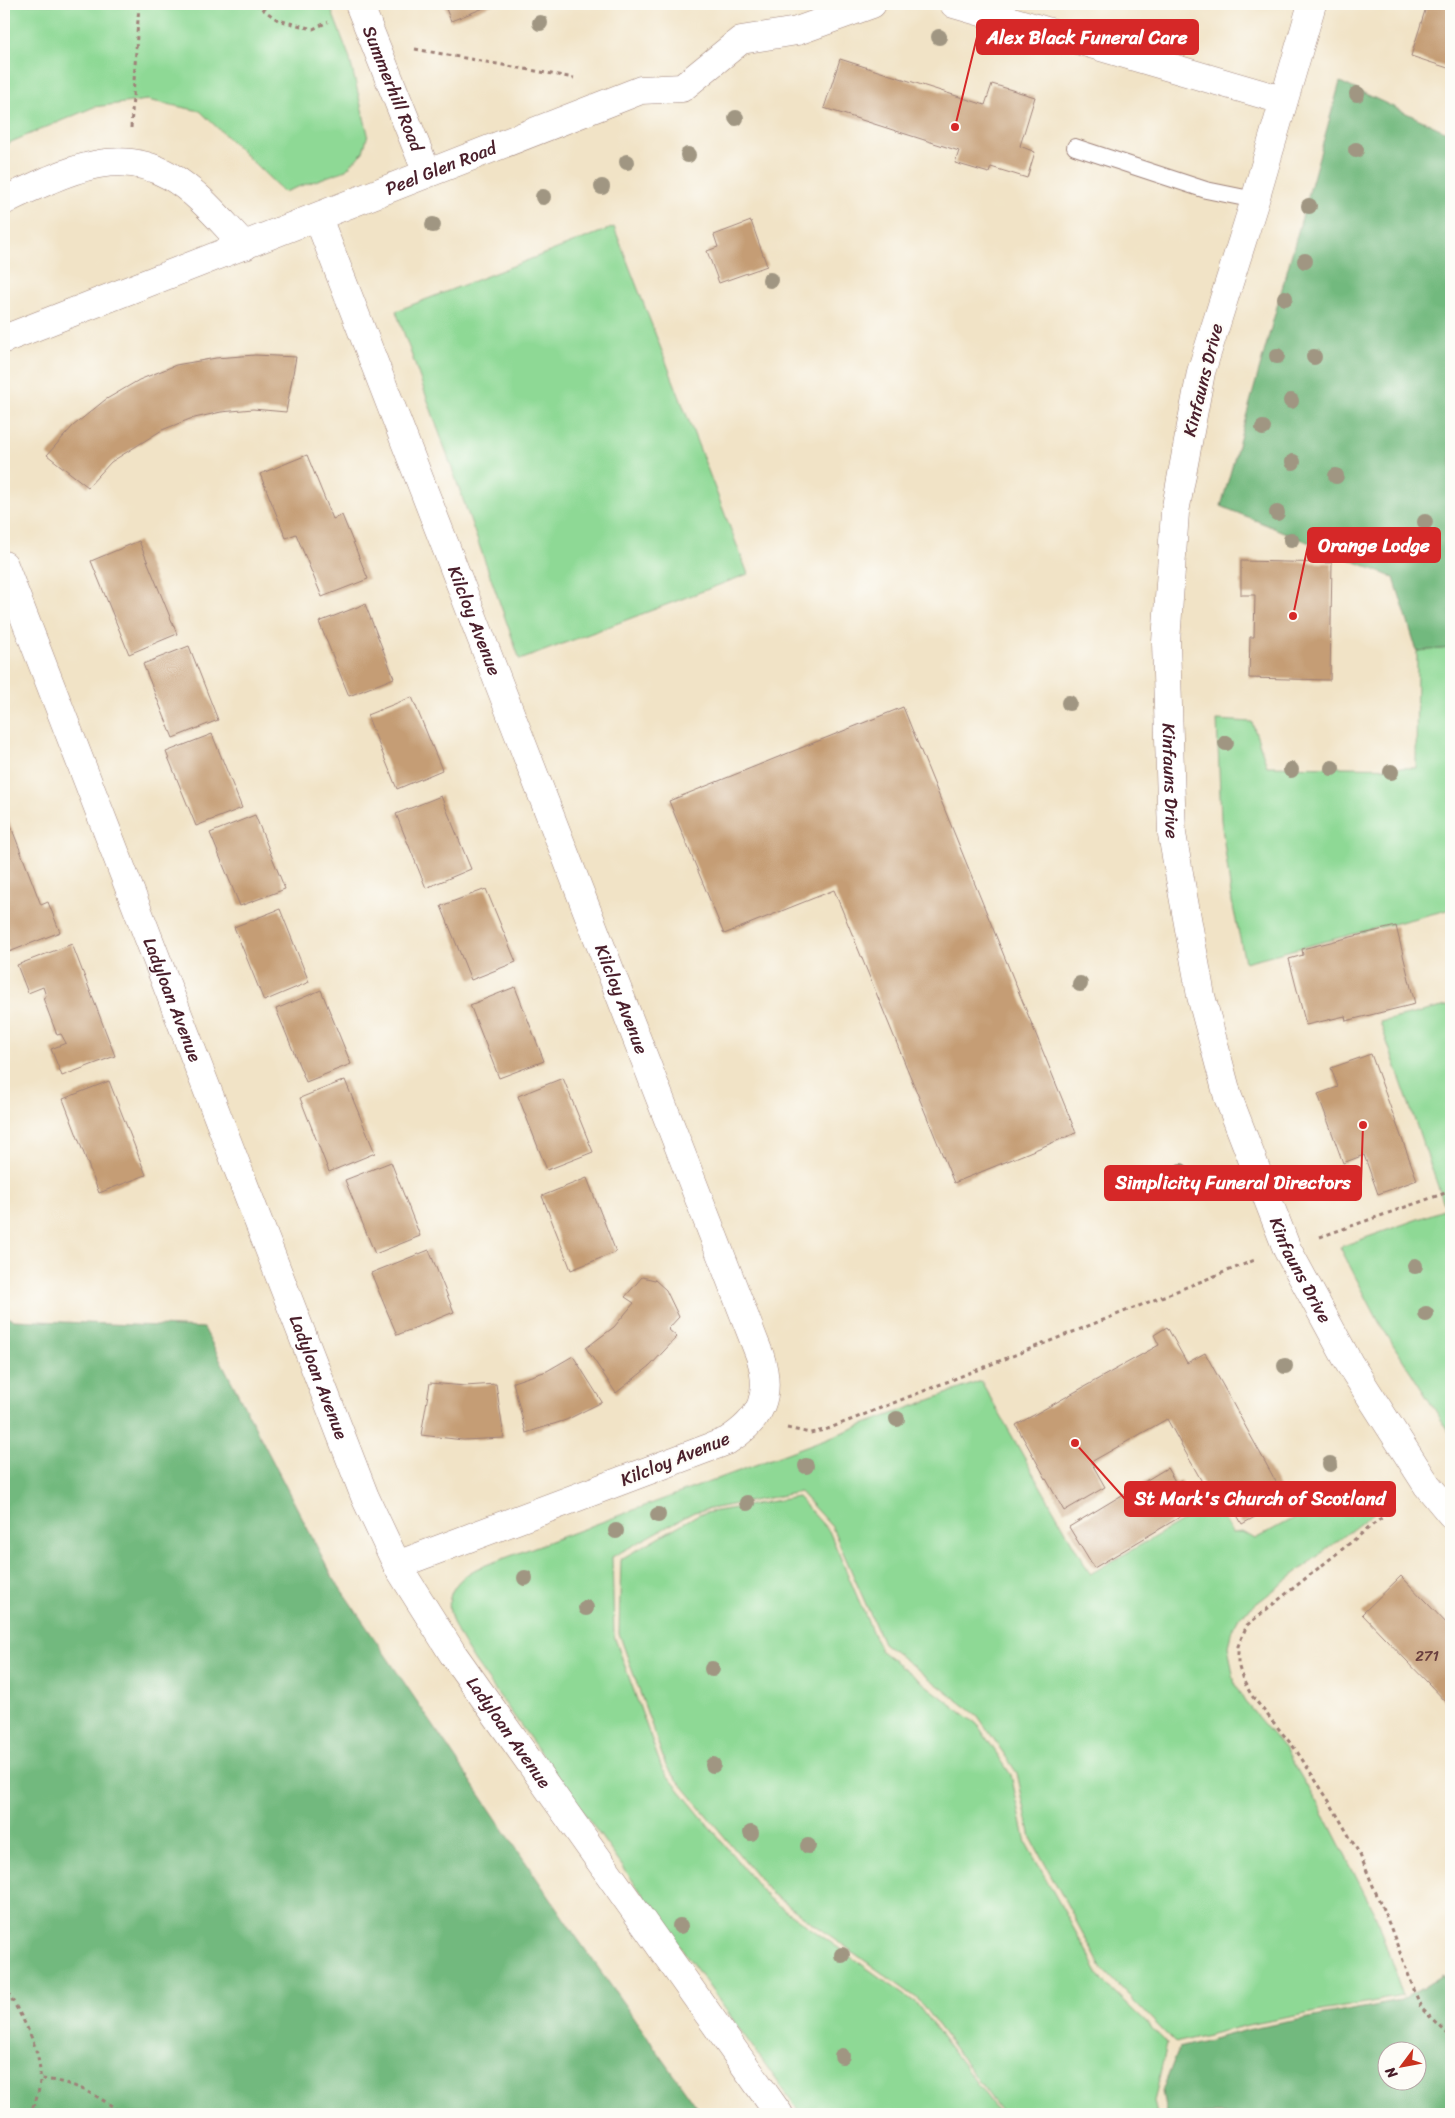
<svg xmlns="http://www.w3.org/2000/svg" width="1455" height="2118" font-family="Sriracha,sans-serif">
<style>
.green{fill:#8ed995;stroke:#6c7c60}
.forest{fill:#72b97e;stroke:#5e6c54;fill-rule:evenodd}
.building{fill:#c59d75}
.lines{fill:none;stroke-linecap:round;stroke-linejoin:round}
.lane-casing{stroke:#9e8178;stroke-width:18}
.street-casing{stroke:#9e8178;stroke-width:29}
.secondary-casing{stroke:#9e8178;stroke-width:29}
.path{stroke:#9e8178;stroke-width:3;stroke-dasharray:4 4;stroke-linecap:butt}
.lane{stroke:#fff;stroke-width:16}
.street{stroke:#fff;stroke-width:28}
.secondary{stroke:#fff;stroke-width:28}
.tree{fill:#a09682}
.labels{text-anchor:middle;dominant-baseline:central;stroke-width:4.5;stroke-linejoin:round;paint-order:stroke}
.number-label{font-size:15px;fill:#693e3e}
.street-label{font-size:18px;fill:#4a1f2b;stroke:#fdfcf7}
.leader{fill:none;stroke:#d62828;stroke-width:2}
.callout-dot{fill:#d62828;stroke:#fdfcf7;stroke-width:2}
.callout{fill:#d62828;stroke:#d62828;stroke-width:2}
.callout-label{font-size:19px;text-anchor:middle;font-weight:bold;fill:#fff}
</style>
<rect width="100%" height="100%" fill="#fdfcf7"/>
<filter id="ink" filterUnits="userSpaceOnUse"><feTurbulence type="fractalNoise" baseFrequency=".02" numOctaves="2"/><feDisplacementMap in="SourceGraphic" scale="10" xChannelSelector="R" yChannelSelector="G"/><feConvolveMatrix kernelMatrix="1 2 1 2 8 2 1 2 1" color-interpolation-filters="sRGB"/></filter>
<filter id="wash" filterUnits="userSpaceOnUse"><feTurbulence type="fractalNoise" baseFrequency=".0096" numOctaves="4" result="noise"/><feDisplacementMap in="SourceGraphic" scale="20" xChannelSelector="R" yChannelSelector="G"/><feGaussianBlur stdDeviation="1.12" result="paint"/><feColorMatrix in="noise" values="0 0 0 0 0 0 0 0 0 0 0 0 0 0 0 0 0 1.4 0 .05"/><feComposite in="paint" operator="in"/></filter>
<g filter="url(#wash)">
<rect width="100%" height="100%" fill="#f1e3c6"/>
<g class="green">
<path d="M4 4H329L349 56 368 134 363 152 346 170 284 192 200 111 147 100 94 107 4 145Z"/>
<path d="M614 227 748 574 520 660 396 311Z"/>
<path d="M1451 648V909L1245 962 1232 902 1221 820 1217 720 1252 722 1267 766 1416 768 1417 651Z"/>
<path d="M1451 1005V1435L1380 1324 1340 1247 1446 1209 1380 1022Z"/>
<path d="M981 1381 1090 1574 1215 1502 1232 1533 1243 1532 1255 1539 1364 1480 1384 1505 1239 1617 1232 1630 1228 1646 1235 1685 1245 1702 1285 1749 1329 1824 1375 1914 1403 1996 1252 2024 1175 2043 1101 1967 1031 1838 1017 1773 978 1716 883 1643 832 1527 800 1492 694 1512 612 1557 614 1636 662 1769 768 1898 916 2003 1000 2114H801L475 1662C453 1627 429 1593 478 1568Z"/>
<path d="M798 1497 829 1531 880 1650 977 1724 1011 1775 1026 1843 1103 1981 1167 2043 1154 2102 1157 2114H1003L918 1999 771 1893 666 1766 619 1633 621 1559 699 1514Z"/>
</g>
<g class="forest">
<path d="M1340 82 1451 134V648L1417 651 1394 578 1221 506Z"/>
<path d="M4 1315 14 1320 204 1328 332 1576 575 1935 702 2114H4Z"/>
<path d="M1443 1975 1451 1984V2114H1166L1162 2091 1179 2048 1255 2028 1401 2001ZM1388 2050H1418V2080H1388Z"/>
</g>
<g id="blocks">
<g class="building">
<path d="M444 4H494L451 21Z"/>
<path d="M1427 4H1451V69L1411 56Z"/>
<path d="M840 59 985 105 992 84 1035 97 1020 146 1035 152 1027 178 991 167 989 173 955 163 959 151 824 108Z"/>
<path d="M751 221 767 266 719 283 707 251 718 247 714 235Z"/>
<path d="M255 355 296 357 286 412 253 409 221 412 190 419 162 430 111 462 88 487 47 455 73 426 105 400 139 380 176 365 216 358Z"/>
<path d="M307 455 333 519 342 515 368 579 322 597 296 534 286 538 260 474Z"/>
<path d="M139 541 177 634 129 654 91 561Z"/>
<path d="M1241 561 1332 563 1330 680 1249 678 1250 637H1254L1255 595H1241Z"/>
<path d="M365 604 394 678 349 696 319 622Z"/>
<path d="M189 646 218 720 173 738 143 664Z"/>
<path d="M412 697 442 770 397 789 367 715Z"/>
<path d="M903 707 1076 1133 954 1183 834 890 724 934 669 801Z"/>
<path d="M212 734 242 808 196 826 166 752Z"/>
<path d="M441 796 471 869 426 888 396 814Z"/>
<path d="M4 808 41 905 48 902 60 932 9 952 4 938Z"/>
<path d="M255 815 285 889 240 906 210 833Z"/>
<path d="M486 889 516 962 471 980 441 906Z"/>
<path d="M280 909 309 982 264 1001 234 927Z"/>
<path d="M1396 926 1415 1004 1346 1021 1345 1016 1306 1025 1289 959 1303 955 1302 949Z"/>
<path d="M72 944 115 1056 62 1076 51 1049 66 1043 61 1034 57 1035 43 998 46 996 43 987 28 993 17 965Z"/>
<path d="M515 987 544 1061 499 1078 470 1005Z"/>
<path d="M321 990 351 1064 306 1082 276 1009Z"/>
<path d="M1371 1054 1417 1180 1378 1194 1364 1155 1343 1163 1318 1094 1338 1087 1331 1068Z"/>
<path d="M563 1078 593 1152 547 1170 518 1096Z"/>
<path d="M345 1080 375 1153 329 1172 300 1098Z"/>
<path d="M109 1081 146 1175 99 1193 63 1099Z"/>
<path d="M391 1162 420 1236 375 1254 345 1180Z"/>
<path d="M587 1178 616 1252 571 1270 542 1196Z"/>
<path d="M429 1250 454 1312 397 1335 371 1273Z"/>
<path d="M642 1277 655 1280 666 1290 679 1317 668 1329 677 1337 650 1366 616 1393 586 1348 614 1327 634 1303 625 1297Z"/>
<path d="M1167 1327 1187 1363 1205 1353 1286 1500 1242 1524 1224 1492 1211 1498 1167 1419 1091 1462 1105 1487 1064 1511 1016 1425 1159 1345 1154 1335Z"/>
<path d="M573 1356 602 1402 566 1420 526 1433 513 1382 547 1371Z"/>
<path d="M430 1383 465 1386 496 1384 504 1438 463 1440 421 1435Z"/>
<path d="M1167 1468 1176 1483 1181 1480 1188 1492 1195 1487 1201 1498 1187 1506 1190 1511 1094 1568 1069 1527Z"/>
<path d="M1401 1576 1451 1628V1707L1362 1614Z"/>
</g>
</g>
</g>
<g filter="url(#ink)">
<use href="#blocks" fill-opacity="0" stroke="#9e8178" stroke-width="1"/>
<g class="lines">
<defs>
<path id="lane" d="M1075 147 1206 190 1255 200"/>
<g id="street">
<path id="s1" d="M359 4 427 173"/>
<path d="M4 201C18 193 34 187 49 180 89 163 129 152 170 176 199 193 222 222 245 246"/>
<path id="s2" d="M318 218 760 1356C772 1395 762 1419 727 1441L397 1565"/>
<path id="s3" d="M4 565 365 1497 397 1565 453 1654 779 2114"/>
</g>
<g id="secondary">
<path d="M954 4 1282 100"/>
<path id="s4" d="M1312 4 1255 200 1201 372 1175 512 1166 642 1172 834 1201 996 1228 1097 1287 1249 1349 1363 1427 1485 1451 1514"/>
<path id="s5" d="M4 339 641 90 682 88 741 40 797 31 872 4"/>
</g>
</defs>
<use href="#lane" class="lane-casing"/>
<use href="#street" class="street-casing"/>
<use href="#secondary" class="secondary-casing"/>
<g class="path">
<path d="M255 4 278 20 313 29 328 22"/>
<path d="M415 49 574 78"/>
<path d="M131 128 139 4"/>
<path d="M1320 1237 1451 1191"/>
<path d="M787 1428 810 1433 825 1430 1255 1260"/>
<path d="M1394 1508 1247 1625 1238 1646V1664L1243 1680 1252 1696 1296 1750 1329 1801 1360 1855 1390 1926 1421 2008 1451 2037"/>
<path d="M4 1985C26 2026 57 2068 29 2114"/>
<path d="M42 2079C75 2082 97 2095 123 2114"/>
</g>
<use href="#lane" class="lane"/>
<use href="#street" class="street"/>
<use href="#secondary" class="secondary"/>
</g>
<g class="tree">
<circle cx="540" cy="23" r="8"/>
<circle cx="939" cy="37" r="8"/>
<circle cx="1357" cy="94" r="8"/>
<circle cx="736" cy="118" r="8"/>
<circle cx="1356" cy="150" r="8"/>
<circle cx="688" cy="155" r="8"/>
<circle cx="627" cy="162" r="8"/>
<circle cx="602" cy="187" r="8"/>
<circle cx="543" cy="197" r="8"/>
<circle cx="1309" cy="206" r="8"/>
<circle cx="433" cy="225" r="8"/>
<circle cx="1305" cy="261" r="8"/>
<circle cx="770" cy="280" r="8"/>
<circle cx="1285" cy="298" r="8"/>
<circle cx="1277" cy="356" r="8"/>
<circle cx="1314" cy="357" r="8"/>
<circle cx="1291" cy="401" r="8"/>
<circle cx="1263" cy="428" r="8"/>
<circle cx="1293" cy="462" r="8"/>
<circle cx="1336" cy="476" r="8"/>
<circle cx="1277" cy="513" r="8"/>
<circle cx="1425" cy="522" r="8"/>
<circle cx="1291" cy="540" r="8"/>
<circle cx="1069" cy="703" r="8"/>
<circle cx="1226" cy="743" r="8"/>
<circle cx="1332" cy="768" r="8"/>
<circle cx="1291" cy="770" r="8"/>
<circle cx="1391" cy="772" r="8"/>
<circle cx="1080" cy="984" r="8"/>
<circle cx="1181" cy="1171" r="8"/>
<circle cx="1415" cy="1266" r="8"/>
<circle cx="1426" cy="1314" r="8"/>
<circle cx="1285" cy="1366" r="8"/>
<circle cx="897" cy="1419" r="8"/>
<circle cx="1330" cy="1464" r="8"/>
<circle cx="806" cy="1466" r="8"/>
<circle cx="747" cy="1503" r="8"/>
<circle cx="658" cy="1515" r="8"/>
<circle cx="616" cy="1531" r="8"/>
<circle cx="525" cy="1578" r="8"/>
<circle cx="586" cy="1608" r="8"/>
<circle cx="712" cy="1669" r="8"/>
<circle cx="713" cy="1765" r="8"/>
<circle cx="751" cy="1833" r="8"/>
<circle cx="808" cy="1846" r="8"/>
<circle cx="680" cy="1926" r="8"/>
<circle cx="842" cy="1955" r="8"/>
<circle cx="842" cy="2056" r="8"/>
</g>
</g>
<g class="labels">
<g class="number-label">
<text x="1427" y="1656">271</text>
</g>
<g class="street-label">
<text stroke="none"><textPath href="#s1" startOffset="91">Summerhill Road</textPath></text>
<text stroke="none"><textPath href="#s5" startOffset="469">Peel Glen Road</textPath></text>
<text transform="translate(1203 380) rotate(-76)">Kinfauns Drive</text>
<text stroke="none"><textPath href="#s2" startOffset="432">Kilcloy Avenue</textPath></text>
<text stroke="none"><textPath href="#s4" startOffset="796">Kinfauns Drive</textPath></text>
<text stroke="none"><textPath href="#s2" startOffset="838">Kilcloy Avenue</textPath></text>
<text stroke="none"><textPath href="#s3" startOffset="466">Ladyloan Avenue</textPath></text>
<text stroke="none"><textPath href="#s4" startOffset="1306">Kinfauns Drive</textPath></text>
<text stroke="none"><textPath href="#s3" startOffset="871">Ladyloan Avenue</textPath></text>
<text transform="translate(675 1459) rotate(-22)">Kilcloy Avenue</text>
<text stroke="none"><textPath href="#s3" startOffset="1276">Ladyloan Avenue</textPath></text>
</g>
</g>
<path class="leader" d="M955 127L977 37M1293 616L1308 545M1363 1125L1361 1183M1075 1443L1125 1499"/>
<g class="callout-dot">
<circle cx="955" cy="127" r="5"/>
<circle cx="1293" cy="616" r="5"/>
<circle cx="1363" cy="1125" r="5"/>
<circle cx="1075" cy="1443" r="5"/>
</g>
<g class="callout">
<rect x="977" y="20" width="221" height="34" rx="5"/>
<rect x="1308" y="528" width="132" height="34" rx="5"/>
<rect x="1105" y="1166" width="256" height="34" rx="5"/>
<rect x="1125" y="1482" width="270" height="34" rx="5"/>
</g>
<g class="callout-label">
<text x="1087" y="44">Alex Black Funeral Care</text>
<text x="1374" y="552">Orange Lodge</text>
<text x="1233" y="1189">Simplicity Funeral Directors</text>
<text x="1260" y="1505">St Mark's Church of Scotland</text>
</g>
<rect width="1455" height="2118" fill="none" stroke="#fdfcf7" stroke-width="20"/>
<g transform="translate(1402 2066) rotate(238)"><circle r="24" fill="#fdfcf7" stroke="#b5a4a5"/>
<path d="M0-4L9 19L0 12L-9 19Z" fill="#c8321e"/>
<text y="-8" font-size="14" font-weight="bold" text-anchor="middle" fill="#4a1f2b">N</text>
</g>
</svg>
